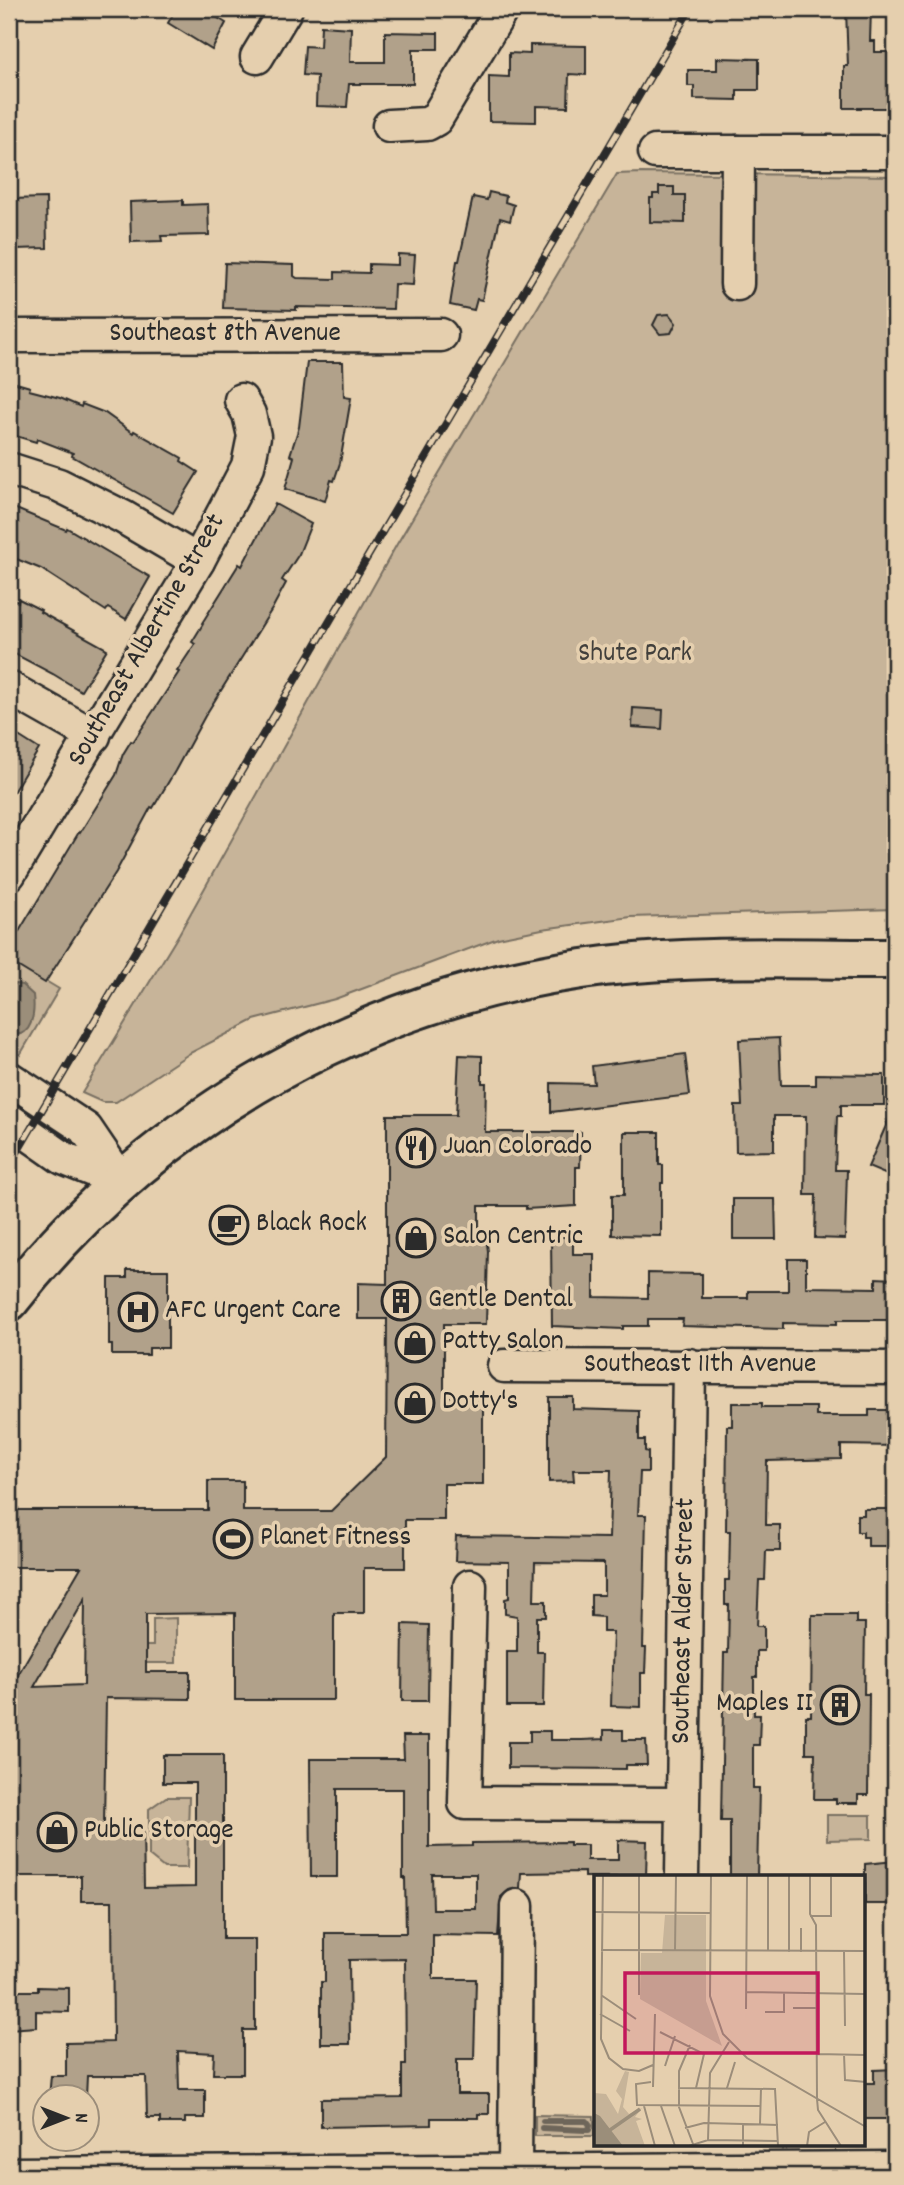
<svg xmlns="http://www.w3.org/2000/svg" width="904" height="2185" font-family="Dekko,sans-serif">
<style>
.green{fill:#c7b499;stroke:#797062;stroke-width:2}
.water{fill:#9b8e7a;stroke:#6e665a;stroke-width:2}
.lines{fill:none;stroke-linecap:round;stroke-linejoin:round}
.stream{stroke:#6e665a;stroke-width:6}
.building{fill:#b1a18a;stroke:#2b2b2b;stroke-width:2;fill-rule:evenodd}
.minor-casing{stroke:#2b2b2b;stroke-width:37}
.major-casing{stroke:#2b2b2b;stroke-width:44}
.minor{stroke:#e5cfae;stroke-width:32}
.major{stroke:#e5cfae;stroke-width:38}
.rail-casing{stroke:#2b2b2b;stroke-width:8}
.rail{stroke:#e5cfae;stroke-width:5;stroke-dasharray:16;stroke-linecap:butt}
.labels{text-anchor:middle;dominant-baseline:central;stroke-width:7;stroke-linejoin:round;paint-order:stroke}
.street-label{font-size:28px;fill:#2b2b2b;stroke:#e5cfae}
.park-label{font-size:28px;fill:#42403c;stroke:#e5cfae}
.poi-label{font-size:28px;fill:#2b2b2b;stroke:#e5cfae;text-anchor:start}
.inset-river{fill:none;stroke:#9b8e7a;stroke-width:3.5}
.inset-road{fill:none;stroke:#9b8d7a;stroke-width:2}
.view{fill:#c2185b;fill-opacity:0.15;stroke:#c2185b;stroke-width:3.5}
.inset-edge{fill:none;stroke:#2b2b2b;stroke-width:3.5}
</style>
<rect width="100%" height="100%" fill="#e5cfae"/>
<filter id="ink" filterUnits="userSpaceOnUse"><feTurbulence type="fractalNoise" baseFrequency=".0143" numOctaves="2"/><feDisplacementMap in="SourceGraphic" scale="14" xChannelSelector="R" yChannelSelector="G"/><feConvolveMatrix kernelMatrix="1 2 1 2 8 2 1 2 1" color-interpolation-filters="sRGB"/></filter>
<g filter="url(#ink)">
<g class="green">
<path d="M641 173 895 176V909L631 917 542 929 498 938 335 999 254 1020 190 1053 116 1102H102L82 1093 179 934 397 544 617 174Z"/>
<path d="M9 959 59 989 20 1055 9 1047Z"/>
<path d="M176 1618V1663H136V1646H153V1619Z"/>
<path d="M166 1797H189L187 1868H164L149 1856V1809Z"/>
<path d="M827 1815H871V1839L827 1840Z"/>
<path d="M535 2115 594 2116V2136H535Z"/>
</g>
<path class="water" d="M9 983 22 985 33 995C35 1012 33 1041 9 1033Z"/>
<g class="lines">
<path class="stream" d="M542 2128 585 2130H589L590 2125 587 2121H543"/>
</g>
<g class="building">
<path d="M176 9H203L226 23 212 50 168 23Z"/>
<path d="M846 9H871L870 41H875V52H895V108H844V66H848Z"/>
<path d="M321 26 351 28 350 62H385V32L438 33V49H413V84H349L347 107 316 106 317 76 303 75 305 46 320 47Z"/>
<path d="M530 45 586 46V75L569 74 568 107 536 106V122L489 121V76L509 77V53L530 54Z"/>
<path d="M717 58 759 59V90H737V100L694 99V86H688V70H717Z"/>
<path d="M659 187H674V195H685V223L650 222V198H653V194H659Z"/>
<path d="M489 192 506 196 505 202 514 205 510 221 500 218 482 300 477 299 474 310 450 305 457 261H459L473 197 487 200Z"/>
<path d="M46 198 47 248 16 249V216H9V199Z"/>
<path d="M183 200V205L208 204 209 235 161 236 162 241 131 242 130 202Z"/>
<path d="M398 254 415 255 413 285 394 284 393 309 296 307V310L223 308 225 263 294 265V276L297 278 335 279V272L369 273V264L398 265Z"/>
<path d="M669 314 676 323 671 333 660 334 653 325 658 315Z"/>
<path d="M307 362H343L344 397 351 398 340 463 334 481 331 480 325 501 285 489 294 457 290 455 299 427Z"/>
<path d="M9 381 30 387 29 390 60 398 81 407 82 404 105 413 133 433 134 431 182 458 181 461 198 472 173 513 72 456 73 453 37 439 36 442 9 434Z"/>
<path d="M275 504 311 524 299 554 282 580 286 583 272 609 205 716 175 771 153 808 151 807 116 872 45 983 9 961V948L79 832 80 833 116 775 123 754 131 741 133 742 179 672 177 671 195 644 192 642 203 624 202 623 239 564 242 566Z"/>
<path d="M9 506 66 530 67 528 150 577 126 619 108 608 106 611 41 569 9 556Z"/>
<path d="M9 598 18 602 19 599 41 610 40 612 107 649 81 691 53 674 9 651Z"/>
<path d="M633 708 663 710 662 729 632 727Z"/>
<path d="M9 730 39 749 9 799Z"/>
<path d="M779 1038 781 1085H816V1074L884 1075V1105H841V1116H837L835 1170H847L845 1239 815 1238 816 1195H805L806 1116H774V1151L736 1152 735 1106H742L739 1040Z"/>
<path d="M685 1054 690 1095 551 1112V1083L594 1084 592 1066Z"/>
<path d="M459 1055 482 1056V1083H486L485 1132H581L580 1167H576V1206L526 1209V1206H479V1237H486L488 1251 486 1324H444V1396H483V1484H444V1520H405V1568H364V1613H334V1700H235V1613L146 1614V1672H190V1699L106 1698 104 1826H143L144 1888 195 1887V1783H163V1755H223V1939H255V2030H243V2074H213L214 2053 178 2051 179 2090H205V2118H185V2123H160V2118H147L146 2076H87L86 2097H49L51 2076H66V2043L113 2042 112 1901H81V1876H9V1690L81 1567H9V1510H208V1481H243V1511H331L386 1457 387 1319H358V1283L387 1284V1115H456ZM85 1599 84 1685 34 1687Z"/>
<path d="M895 1105V1158L887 1175 868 1167Z"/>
<path d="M624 1132H659V1165H663V1183H661V1236L612 1235V1195H624Z"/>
<path d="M733 1199H775L776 1239H733Z"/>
<path d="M551 1237H573V1254H594V1297L648 1298V1273L702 1274V1298H748V1291H788V1259H806V1287L876 1288V1278L895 1279V1320H837V1324L783 1323V1329L682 1326 683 1319H648V1326H623V1329L552 1326Z"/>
<path d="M127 1270H168V1348H149V1355H112V1345H109V1278H127Z"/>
<path d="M549 1397H573V1409L639 1411V1440H645V1451L648 1452V1472H640L638 1515H646L643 1648H646L645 1673H641V1707L611 1706 613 1632H603V1617L591 1616V1595H604V1563L535 1562 534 1601H546V1617H537V1652H544L543 1706H507V1652H517V1616L505 1614V1599L509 1598V1562L455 1561 456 1536 609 1538 611 1470H573L574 1481 549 1482Z"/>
<path d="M732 1403H762V1407H816V1416H869V1410H895V1446L841 1445V1459L767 1461 766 1525H780V1551H766L765 1580H759L757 1626H764V1651H757V1677H754V1715H760L759 1745H753V1788H759L757 1877H730V1821H721L724 1653H728L729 1605H725V1580H729L730 1531H726L727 1426H732Z"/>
<path d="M864 1509H895V1546H868V1537H863V1532H857V1515H864Z"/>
<path d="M812 1615H856V1623H865L864 1694H869L868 1795H858V1803H836V1799H814L815 1753H806V1716H811Z"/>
<path d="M403 1624 429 1625 428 1701H402Z"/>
<path d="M604 1730H623V1740H646L647 1765H626V1769L508 1768V1742H530V1731H550V1740H582L604 1739Z"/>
<path d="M403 1736H429V1847L472 1846V1843L570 1842V1845H587V1860H618V1840L647 1841 646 1877H584V1872L521 1873 520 1888 509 1890 501 1897 498 1936 433 1935V1979H476L474 2059H457V2094H489V2114H478V2118H431V2125L321 2127V2099L402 2098V2065H406L405 1959 349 1960 350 2044H321V1982H325V1933H406L405 1878H403V1789H337V1877H311L310 1759H404ZM432 1874H476V1909H433Z"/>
<path d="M895 1861V1904H865V1864Z"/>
<path d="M38 1987 69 1988V2012L36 2011V2027L9 2029V1991H38Z"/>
<path d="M895 2069V2113H888V2119H864V2083H874V2070Z"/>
</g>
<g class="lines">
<defs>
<g id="minor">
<path d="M257 57 286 9"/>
<path d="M389 126 427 124 436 119 502 9"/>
<path d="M655 152H895"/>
<path d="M737 284 738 152"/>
<path d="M9 336 441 335"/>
<path d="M9 469 59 485 123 517 198 561"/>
<path d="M9 688 94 736"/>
<path d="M9 874 198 561 248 466 254 436 249 414 241 400"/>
<path d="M9 1078 86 1129 122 1182"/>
<path d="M9 1120 63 1158 122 1182"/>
<path d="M504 1366 895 1368"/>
<path d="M470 1586 465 1803 682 1804"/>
<path d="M682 1877 689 1365"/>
<path d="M515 2171 517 1906"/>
<path d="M9 2174 895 2168"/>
</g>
<path id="major" d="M9 1301C155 1114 369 994 605 966 701 955 799 959 895 959"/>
</defs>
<use href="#minor" class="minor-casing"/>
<use href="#major" class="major-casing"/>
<use href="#minor" class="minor"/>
<use href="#major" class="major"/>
<defs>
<path id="rail" d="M9 1166 690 9"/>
</defs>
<use href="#rail" class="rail-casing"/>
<use href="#rail" class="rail"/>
</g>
</g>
<defs>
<symbol id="restaurant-ring" viewBox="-11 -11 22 22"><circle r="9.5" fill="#e5cfae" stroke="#2b2b2b" stroke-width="1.5"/><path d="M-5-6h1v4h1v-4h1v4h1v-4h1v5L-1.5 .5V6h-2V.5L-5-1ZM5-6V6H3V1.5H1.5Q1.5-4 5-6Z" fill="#2b2b2b"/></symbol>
<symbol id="cafe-ring" viewBox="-11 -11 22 22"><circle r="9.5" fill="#e5cfae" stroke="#2b2b2b" stroke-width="1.5"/><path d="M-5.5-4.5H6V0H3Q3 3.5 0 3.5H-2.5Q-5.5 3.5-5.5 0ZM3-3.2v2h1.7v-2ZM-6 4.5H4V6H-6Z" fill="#2b2b2b"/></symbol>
<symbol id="shop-ring" viewBox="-11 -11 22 22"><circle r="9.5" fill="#e5cfae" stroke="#2b2b2b" stroke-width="1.5"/><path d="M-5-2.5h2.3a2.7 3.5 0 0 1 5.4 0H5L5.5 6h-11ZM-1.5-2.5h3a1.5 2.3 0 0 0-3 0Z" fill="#2b2b2b"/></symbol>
<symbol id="building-ring" viewBox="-11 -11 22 22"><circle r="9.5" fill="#e5cfae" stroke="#2b2b2b" stroke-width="1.5"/><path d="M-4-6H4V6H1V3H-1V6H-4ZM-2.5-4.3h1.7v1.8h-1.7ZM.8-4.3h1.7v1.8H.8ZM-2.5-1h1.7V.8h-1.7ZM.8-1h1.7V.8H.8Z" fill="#2b2b2b"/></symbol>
<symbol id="hospital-ring" viewBox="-11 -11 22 22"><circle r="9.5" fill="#e5cfae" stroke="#2b2b2b" stroke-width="1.5"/><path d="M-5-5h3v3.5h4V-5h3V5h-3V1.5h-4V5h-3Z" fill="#2b2b2b"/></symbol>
<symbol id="stadium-ring" viewBox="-11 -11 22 22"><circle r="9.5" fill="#e5cfae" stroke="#2b2b2b" stroke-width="1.5"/><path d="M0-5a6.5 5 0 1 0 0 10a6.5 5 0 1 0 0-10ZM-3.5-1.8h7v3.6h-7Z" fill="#2b2b2b"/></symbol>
</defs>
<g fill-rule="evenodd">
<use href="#restaurant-ring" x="394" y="1126" width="44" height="44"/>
<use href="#cafe-ring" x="207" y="1203" width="44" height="44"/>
<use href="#shop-ring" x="394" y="1216" width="44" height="44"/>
<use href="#building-ring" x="379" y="1279" width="44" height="44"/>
<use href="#hospital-ring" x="116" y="1290" width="44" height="44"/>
<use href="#shop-ring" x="393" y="1321" width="44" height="44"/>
<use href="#shop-ring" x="393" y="1381" width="44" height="44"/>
<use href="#stadium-ring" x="211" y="1517" width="44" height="44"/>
<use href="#building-ring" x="818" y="1683" width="44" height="44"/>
<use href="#shop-ring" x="35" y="1810" width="44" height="44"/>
</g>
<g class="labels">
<g class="street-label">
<text x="225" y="335">Southeast 8th Avenue</text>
<text transform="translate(148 641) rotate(-60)">Southeast Albertine Street</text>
<text x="700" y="1366">Southeast 11th Avenue</text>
<text transform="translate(685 1621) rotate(-89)">Southeast Alder Street</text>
</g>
<g class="park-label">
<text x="635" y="655">Shute Park</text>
</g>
<g class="poi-label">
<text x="443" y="1148">Juan Colorado</text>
<text x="256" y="1225">Black Rock</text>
<text x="443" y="1238">Salon Centric</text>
<text x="428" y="1301">Gentle Dental</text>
<text x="165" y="1312">AFC Urgent Care</text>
<text x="442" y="1343">Patty Salon</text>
<text x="442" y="1403">Dotty's</text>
<text x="260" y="1539">Planet Fitness</text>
<text x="813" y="1705" text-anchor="end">Maples II</text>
<text x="84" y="1832">Public Storage</text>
</g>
</g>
<g transform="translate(594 1875)">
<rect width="271" height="271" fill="#e5cfae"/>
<path d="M71 40H112V126L128 171 46 124 47 78H68ZM31 196 35 197 29 232 35 239 48 233 41 242 48 244 42 246 51 271H0V218L12 219 24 239 28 224 22 216Z" fill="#c7b499"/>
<path d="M0 238 6 241 29 271H0Z" fill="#9b8e7a"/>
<path class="inset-river" d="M16 255 46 234"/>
<path class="inset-road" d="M9 0 7 164 15 183 29 194 45 196 59 190M117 0 116 121 129 159 153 183 272 252M174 0V76M199 0 272 1M216 1V39L222 50 223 223M0 37 117 38M216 41H237V1M7 75 272 76M81 75 82 0M250 76 251 151M195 77V0M207 77V53M152 117 272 119M7 120 42 144M45 120V0M199 133H223M152 134 153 0M171 137H190V118M6 139 36 156M66 157 110 179 102 213M96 170 85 196V232L99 269M223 179 272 180M250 179 251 205 272 207M71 191 81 161M57 207 42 209 43 230 167 231M59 212 61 139M84 213 181 214 184 271M133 213 141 187M223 224 224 235 247 271M50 231 61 271M67 231 81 271M166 249 167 213M91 253 110 248 184 250M114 265 116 198 135 167M95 271 114 265 184 266M149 271V249M213 271 215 257 231 247"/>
<path class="view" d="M31 98H224V178H31Z"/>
<rect width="271" height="271" class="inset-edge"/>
</g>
<rect width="904" height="2185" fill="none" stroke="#e5cfae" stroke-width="35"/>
<rect x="18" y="18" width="869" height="2150" fill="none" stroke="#2b2b2b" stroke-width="2.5" filter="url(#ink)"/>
<g transform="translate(66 2118) rotate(90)"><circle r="33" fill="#e5cfae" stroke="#9b8d7a" stroke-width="2"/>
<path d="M0-5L12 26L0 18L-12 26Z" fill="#2b2b2b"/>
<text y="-10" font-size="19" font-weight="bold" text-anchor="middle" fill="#2b2b2b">N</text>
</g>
</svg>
